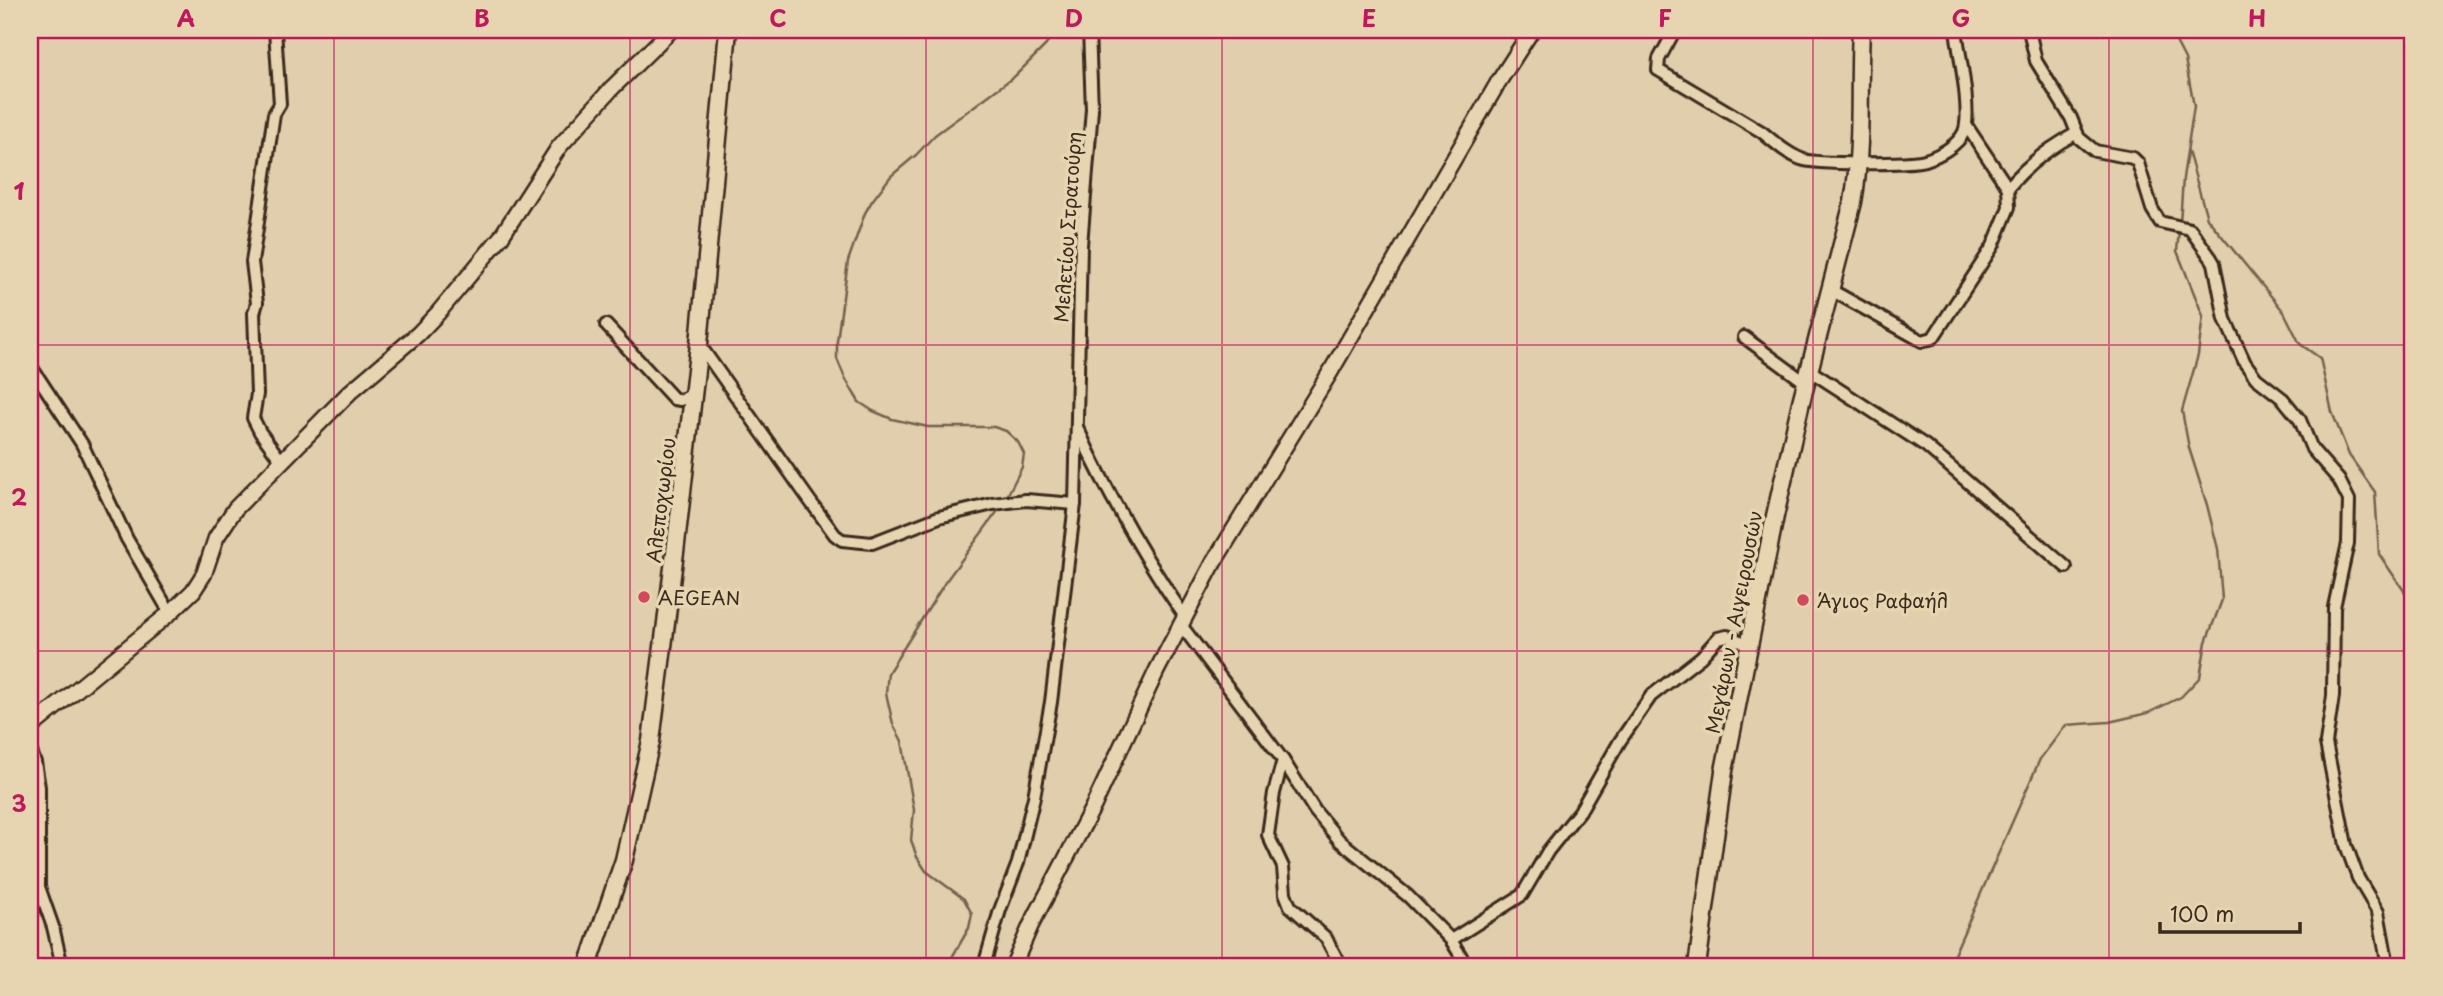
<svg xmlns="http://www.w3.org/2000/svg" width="2443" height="996" font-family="'Playpen Sans',sans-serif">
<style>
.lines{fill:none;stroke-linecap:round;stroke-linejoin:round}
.stream{stroke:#73624e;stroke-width:2.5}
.minor-casing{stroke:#3b2a1e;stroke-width:16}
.tertiary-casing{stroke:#3b2a1e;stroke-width:19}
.secondary-casing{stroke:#3b2a1e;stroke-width:21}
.minor{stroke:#e7d5b2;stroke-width:10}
.tertiary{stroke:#e7d5b2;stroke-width:14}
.secondary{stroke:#e7d5b2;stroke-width:16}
.grid{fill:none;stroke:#c2185b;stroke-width:2;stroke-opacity:0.55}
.poi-dot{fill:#d1495b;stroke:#e7d5b2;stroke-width:2.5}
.labels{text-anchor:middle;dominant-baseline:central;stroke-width:7;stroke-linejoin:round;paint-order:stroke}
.street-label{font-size:19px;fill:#3b2a1e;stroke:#e7d5b2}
.poi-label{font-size:19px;fill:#3b2a1e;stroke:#e7d5b2;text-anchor:start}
.neatline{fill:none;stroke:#c2185b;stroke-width:2.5}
.grid-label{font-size:23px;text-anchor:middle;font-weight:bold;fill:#c2185b}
</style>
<rect width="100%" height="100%" fill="#e0ceac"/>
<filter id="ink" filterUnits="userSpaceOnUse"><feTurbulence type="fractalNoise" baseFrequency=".0143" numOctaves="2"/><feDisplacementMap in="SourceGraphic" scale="14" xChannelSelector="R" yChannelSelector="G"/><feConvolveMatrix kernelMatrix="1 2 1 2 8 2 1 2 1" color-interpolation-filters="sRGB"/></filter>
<g filter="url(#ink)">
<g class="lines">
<g class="stream">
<path d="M2170 30 2185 59 2194 106 2183 178 2180 224"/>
<path d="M2188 151 2207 218 2284 312 2300 344 2320 358 2332 412 2349 455 2375 492 2379 554 2413 604"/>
<path d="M1005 500 1022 467 1024 454 1018 442 1006 431 994 427H928L892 419 873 411 859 402 845 378 837 359V341L848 261 865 213 872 201 891 176 916 155 935 135 1015 76 1046 45 1054 30"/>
<path d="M947 966 969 928 972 914 964 899 926 871 917 857 911 840 914 810 902 741 893 724 886 693 888 673 946 581 1000 508"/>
<path d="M1949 966 2040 759 2066 725 2109 722 2148 713 2181 697 2200 677 2206 642 2222 600 2218 549 2207 505 2189 448 2182 411 2198 355 2203 316 2177 251 2179 231"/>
</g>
<defs>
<g id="minor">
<path d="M275 30 280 104 274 114 252 262 257 303 254 313 257 394 253 418 260 432 282 462"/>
<path d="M1675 30 1659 59 1658 70 1762 132C1774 142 1786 153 1801 159 1814 165 1912 164 1925 160 1939 156 1958 145 1964 132 1972 113 1959 53 1956 30"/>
<path d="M2029 30 2036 61 2071 118 2079 138 2095 151 2133 158 2138 163 2152 209 2160 222 2190 229 2211 258 2214 263 2225 319 2245 363 2256 378 2283 399 2300 420 2312 449 2339 480 2349 500 2348 543 2334 607 2333 696 2326 743 2346 845 2358 878 2378 912 2388 966"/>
<path d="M2008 188C2028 164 2050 147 2077 133"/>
<path d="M1831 290 1922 341 1933 338 1993 246 2009 207 2008 188 1966 125"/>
<path d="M606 325 674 399 680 400 693 395"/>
<path d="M1744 337 1806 383"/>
<path d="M699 344 810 501 835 535 842 540 872 543 939 517 993 504 1026 500 1075 504"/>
<path d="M30 365 82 444 127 539 170 613"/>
<path d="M1809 370 1926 446 2066 567"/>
<path d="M1078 429C1108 495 1144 557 1185 617"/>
<path d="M1181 625 1283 760 1274 793 1268 835 1283 867 1285 893 1290 906 1326 938 1341 966"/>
<path d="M30 749 35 762 39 787V887L53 927 62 966"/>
<path d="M1283 760 1315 811 1340 841 1408 896 1451 940 1522 895 1548 851 1580 811 1620 741 1651 696 1701 657 1718 638 1727 636 1750 645"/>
<path d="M1451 940 1467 966"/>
<path d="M984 966 1000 910 1018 863 1034 797 1051 702 1075 504 1081 245 1092 109 1089 30"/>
</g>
<g id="tertiary">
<path d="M30 728 170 613 193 591 204 574 216 538 235 509 350 392 418 334 438 313 501 237 559 147 612 88 671 30"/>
<path d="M1013 966 1031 925 1094 805 1157 670 1214 562 1331 371 1499 81 1532 30"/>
</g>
<g id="secondary">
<path d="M588 966 624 860 651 741 676 544 699 344 728 30"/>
<path d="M1697 966 1724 771 1775 516 1801 402 1853 202C1863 146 1858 87 1861 30"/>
</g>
</defs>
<use href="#minor" class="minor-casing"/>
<use href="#tertiary" class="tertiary-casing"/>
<use href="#secondary" class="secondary-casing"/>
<use href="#minor" class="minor"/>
<use href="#tertiary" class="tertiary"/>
<use href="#secondary" class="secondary"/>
</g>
</g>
<path class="grid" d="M334 30V966M630 30V966M926 30V966M1222 30V966M1517 30V966M1813 30V966M2109 30V966M30 345H2413M30 651H2413"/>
<g class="poi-dot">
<circle cx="644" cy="597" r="7"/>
<circle cx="1803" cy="600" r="7"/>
</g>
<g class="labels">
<g class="street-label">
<text transform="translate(1067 227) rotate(-86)">Μελετίου Στρατούρη</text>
<text transform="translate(660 500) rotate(-83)">Αλεποχωρίου</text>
<text transform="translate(1733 622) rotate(-79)">Μεγάρων - Αιγειρουσών</text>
</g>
<g class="poi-label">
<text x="658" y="597">AEGEAN</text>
<text x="1817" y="600">Άγιος Ραφαήλ</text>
</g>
</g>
<rect width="2443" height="996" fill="none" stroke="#e7d5b2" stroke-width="77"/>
<path d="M2160 922v10h140v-10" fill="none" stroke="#3b2a1e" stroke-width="3.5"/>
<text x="2170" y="922" font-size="21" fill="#3b2a1e" stroke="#e7d5b2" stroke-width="5" paint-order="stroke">100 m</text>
<rect x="38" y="38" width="2366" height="920" class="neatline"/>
<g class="grid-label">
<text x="186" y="27">A</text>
<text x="482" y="27">B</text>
<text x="778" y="27">C</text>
<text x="1074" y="27">D</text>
<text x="1369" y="27">E</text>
<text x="1665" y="27">F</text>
<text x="1961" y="27">G</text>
<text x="2257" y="27">H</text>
<text x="19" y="200">1</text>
<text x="19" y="506">2</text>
<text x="19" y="812">3</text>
</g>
</svg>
